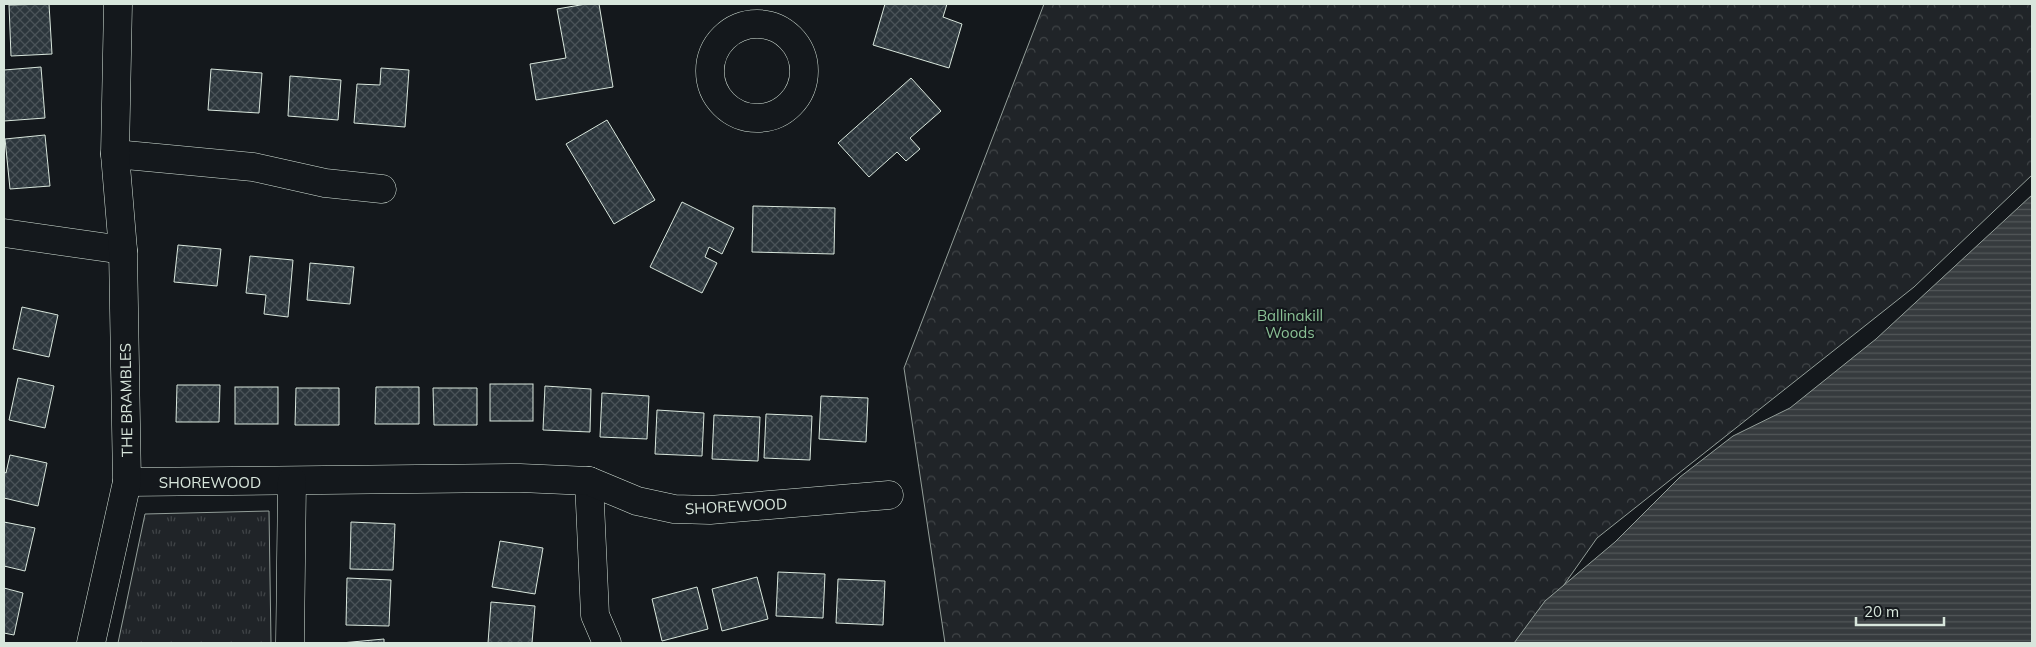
<svg xmlns="http://www.w3.org/2000/svg" width="2036" height="647" font-family="Mulish,sans-serif">
<style>
.grass{fill:url(#grass-tufts);stroke:#939e99}
.forest{fill:url(#forest-crowns);stroke:#939e99}
.water{fill:url(#water-rules);stroke:#939e99}
.building{fill:url(#building-cross-hatch);stroke:#d8e6dc}
.lines{fill:none;stroke-linecap:round;stroke-linejoin:round}
.minor-casing{stroke:#d8e6dc;stroke-width:29}
.minor{stroke:#14181c;stroke-width:28}
.labels{text-anchor:middle;dominant-baseline:central;stroke-width:4;stroke-linejoin:round;paint-order:stroke}
.park-label{font-size:15px;fill:#8ac095;stroke:#14181c}
.street-label{font-size:15px;fill:#d8e6dc;stroke:#14181c}
</style>
<defs>
<pattern id="grass-tufts" width="24" height="20" patternUnits="userSpaceOnUse" patternTransform="scale(1.25)"><rect width="24" height="20" fill="#202428"/><path d="M3 7l-1-3M5 7V3M7 7l1-3M15 17l-1-3M17 17v-4M19 17l1-3" fill="none" stroke="#404447"/></pattern>
<pattern id="forest-crowns" width="20" height="18" patternUnits="userSpaceOnUse" patternTransform="scale(1.25)"><rect width="20" height="18" fill="#202428"/><path d="M2 6a3 3 0 1 1 6 0M12 15a3 3 0 1 1 6 0" fill="none" stroke="#404447"/></pattern>
<pattern id="water-rules" width="6" height="5" patternUnits="userSpaceOnUse" patternTransform="scale(1.25)"><rect width="6" height="5" fill="#363b3e"/><path d="M0 2.5h6" fill="none" stroke="#525759"/></pattern>
<pattern id="building-cross-hatch" width="8" height="8" patternUnits="userSpaceOnUse" patternTransform="scale(1.25)"><rect width="8" height="8" fill="#2c363c"/><path d="M0 0l8 8M0 8l8-8" fill="none" stroke="#4a5358"/></pattern>
</defs>
<rect width="100%" height="100%" fill="#14181c"/>
<path class="grass" d="M269 511 271 643H118L145 514Z"/>
<path class="forest" d="M1044 4H2032V175L1914 287 1597 538 1523 643H945L904 368Z"/>
<path class="water" d="M2032 195V643H1514L1545 601 1615 542 1680 477 1733 436 1790 408 1876 339Z"/>
<g class="building">
<path d="M49 4 52 54 11 56 9 5Z"/>
<path d="M586 4H599L613 87 536 100 530 64 566 58 557 9Z"/>
<path d="M885 4H947L943 17 962 24 949 68 873 45Z"/>
<path d="M41 67 45 118 4 121V70Z"/>
<path d="M381 68 409 70 405 127 354 123 357 84 380 85Z"/>
<path d="M211 69 262 73 259 113 208 110Z"/>
<path d="M290 76 341 80 338 120 288 116Z"/>
<path d="M911 78 941 111 910 138 920 149 906 161 897 152 869 177 838 143Z"/>
<path d="M607 120 655 200 614 224 566 144Z"/>
<path d="M45 135 50 186 10 189 5 139Z"/>
<path d="M682 202 734 228 722 254 709 247 705 257 717 263 702 293 650 267Z"/>
<path d="M753 206 835 208 834 254 752 252Z"/>
<path d="M178 245 221 249 217 286 174 282Z"/>
<path d="M250 256 293 260 288 317 264 314 266 295 246 293Z"/>
<path d="M310 263 354 267 350 304 307 300Z"/>
<path d="M22 307 58 315 49 357 13 349Z"/>
<path d="M18 378 54 386 45 428 9 420Z"/>
<rect x="490" y="384" width="43" height="37"/>
<path d="M177 385H220L219 422H176Z"/>
<path d="M545 386 591 389 590 432 543 430Z"/>
<rect x="235" y="387" width="43" height="37"/>
<path d="M376 387H419V424H375Z"/>
<path d="M296 388H339V425H295Z"/>
<path d="M433 388H477V425H434Z"/>
<path d="M602 393 649 396 647 439 600 437Z"/>
<path d="M821 396 868 398 866 442 819 439Z"/>
<path d="M657 410 704 413 702 456 655 454Z"/>
<path d="M766 414 812 416 810 460 764 458Z"/>
<path d="M714 415 760 417 758 461 712 459Z"/>
<path d="M10 455 47 463 38 506 4 498V472L6 473Z"/>
<path d="M4 522 35 528 25 571 4 566Z"/>
<path d="M351 522 395 524 393 570 350 569Z"/>
<path d="M500 541 543 548 535 594 492 587Z"/>
<path d="M778 572 825 574 823 618 776 616Z"/>
<path d="M757 577 768 619 722 631 712 589Z"/>
<path d="M347 578 391 580 389 626 346 625Z"/>
<path d="M838 579 885 581 883 625 836 623Z"/>
<path d="M697 587 708 629 662 641 652 599Z"/>
<path d="M4 588 23 593 14 635 4 633Z"/>
<path d="M491 602 535 606 532 643H488Z"/>
<path d="M384 639V643H341Z"/>
</g>
<g class="lines">
<defs>
<g id="minor">
<circle cx="757" cy="71" r="47"/>
<path d="M115 154 253 167 325 183 382 189"/>
<path d="M4 233 123 250"/>
<path d="M589 481 595 615 607 643"/>
<path d="M127 482 520 478 589 481 637 501 674 509 710 510 889 495"/>
<path d="M91 643 127 482 123 250 115 154 118 4"/>
<path d="M290 643 292 481"/>
</g>
</defs>
<use href="#minor" class="minor-casing"/>
<use href="#minor" class="minor"/>
</g>
<g class="labels">
<g class="park-label">
<text x="1290" y="315">Ballinakill<tspan x="1290" dy="17">Woods</tspan></text>
</g>
<g class="street-label">
<text transform="translate(126 400) rotate(-91)">THE BRAMBLES</text>
<text x="210" y="482">SHOREWOOD</text>
<text transform="translate(736 506) rotate(-3)">SHOREWOOD</text>
</g>
</g>
<rect width="2036" height="647" fill="none" stroke="#d8e6dc" stroke-width="10"/>
<path d="M1856 617v8h88v-8" fill="none" stroke="#d8e6dc" stroke-width="2.5"/>
<text x="1864" y="617" font-size="15" fill="#d8e6dc" stroke="#14181c" stroke-width="4" paint-order="stroke">20 m</text>
</svg>
